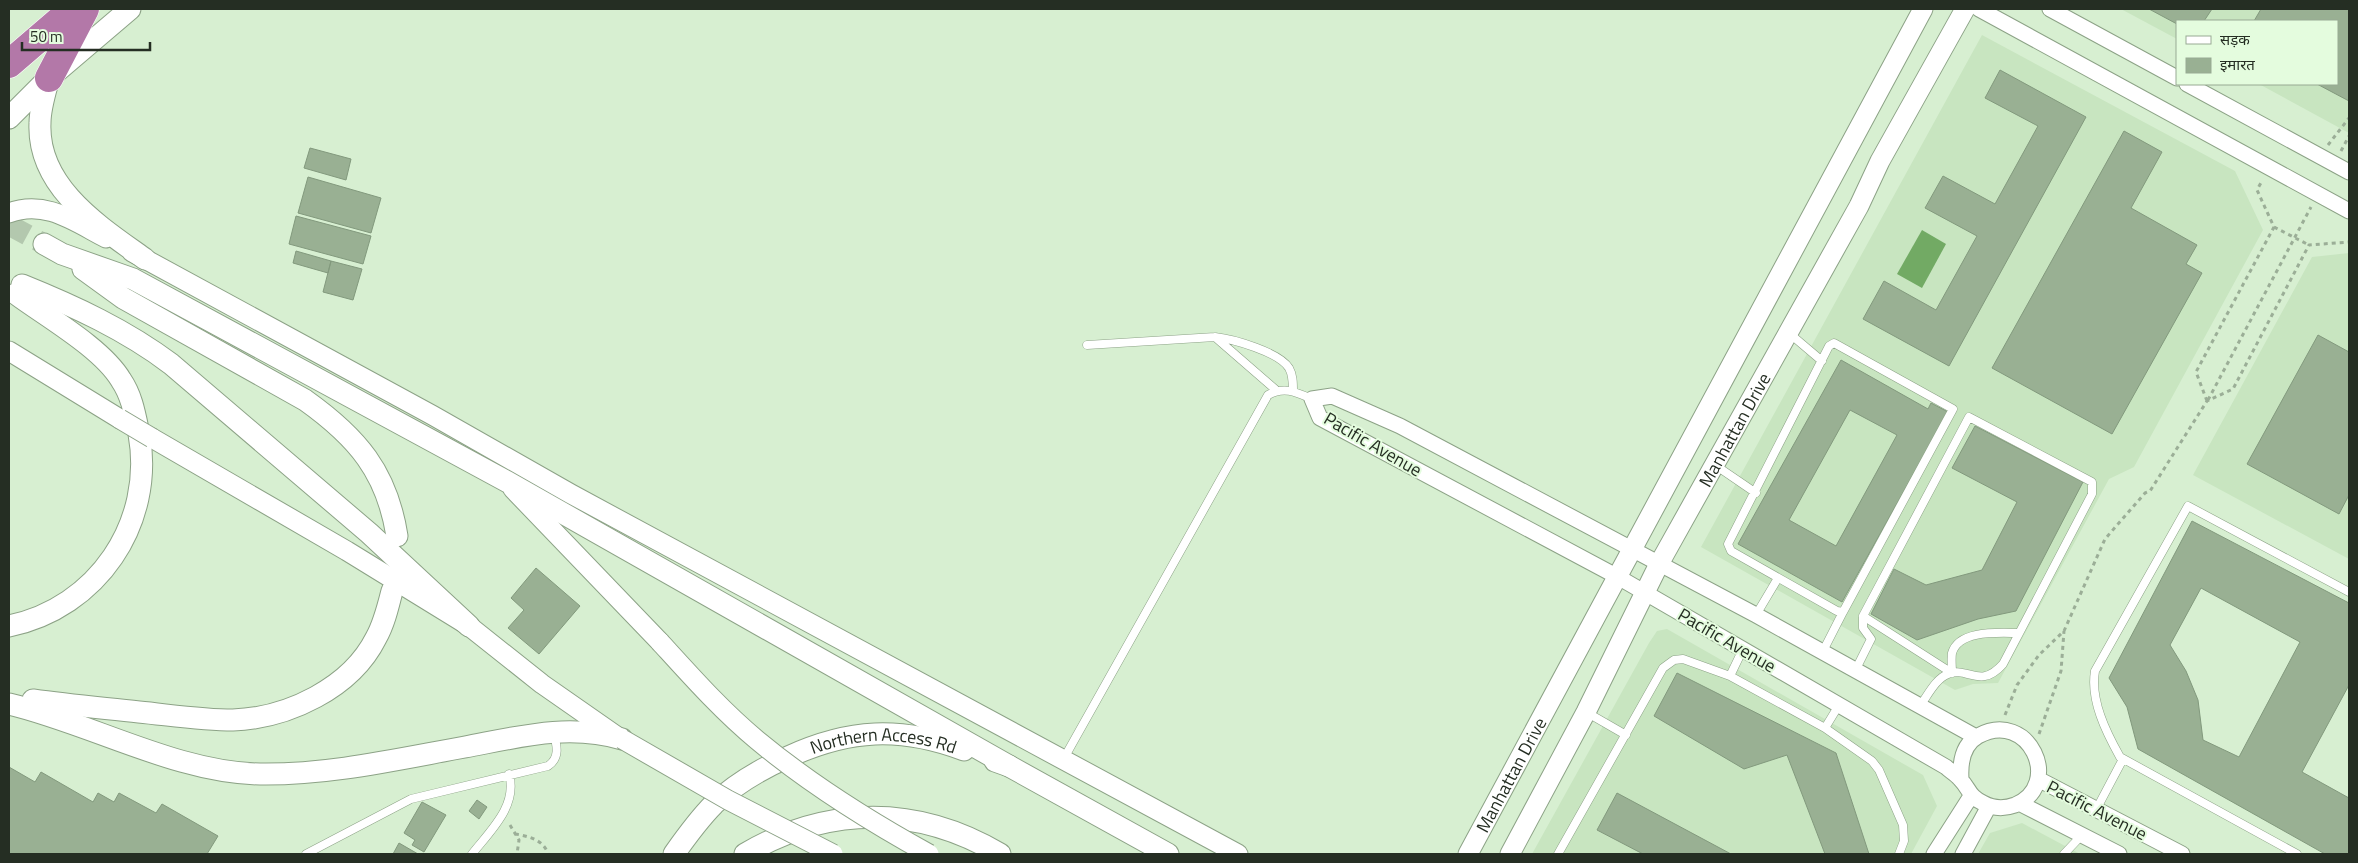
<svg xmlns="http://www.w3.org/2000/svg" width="2358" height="863" font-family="'Titillium Web','Noto Sans Devanagari',sans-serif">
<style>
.built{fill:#c8e5c0}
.water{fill:#72aa64}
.building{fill:#99b093;stroke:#82997d;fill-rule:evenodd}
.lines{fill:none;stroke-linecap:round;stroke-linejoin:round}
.secondary-tunnel{stroke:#b3c8ae;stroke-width:21;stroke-dasharray:21 11;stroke-linecap:butt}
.service-casing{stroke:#8ca286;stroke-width:9}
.minor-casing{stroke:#8ca286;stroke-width:17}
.tertiary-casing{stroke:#8ca286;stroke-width:21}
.secondary-casing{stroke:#8ca286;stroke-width:23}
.motorway-casing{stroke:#fff;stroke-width:29}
.path{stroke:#9bae97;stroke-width:3;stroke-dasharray:4 4;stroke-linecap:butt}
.service{stroke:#fff;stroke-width:8}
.minor{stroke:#fff;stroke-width:15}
.tertiary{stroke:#fff;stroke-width:19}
.secondary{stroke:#fff;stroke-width:21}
.motorway{stroke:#b378a8;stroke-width:28}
.tertiary-bridge-casing{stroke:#8ca286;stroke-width:21;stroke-linecap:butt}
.tertiary-bridge{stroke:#fff;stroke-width:19}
.labels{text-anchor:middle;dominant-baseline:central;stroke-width:4;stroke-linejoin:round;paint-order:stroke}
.street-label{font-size:18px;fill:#252e23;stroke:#e4fcde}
</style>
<rect width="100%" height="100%" fill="#d7efd1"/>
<!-- built -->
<path class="built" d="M2121,9H2349V133L2259,84H2337V21H2177V39Z
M1982,35L2235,171L2263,230L2134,467L2109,479L1998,683L1973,684L1955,690L1701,547Z
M2349,253V559L2193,475L2312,257Z
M1667,629L1923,775L1937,806L1911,854H1532L1649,643L1657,631Z
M2022,823L2080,854H1978L1990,833Z"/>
<!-- water -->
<path class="water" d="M1922,230L1946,244L1922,288L1897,274Z"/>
<!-- building -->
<path class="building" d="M2149,9H2212L2204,21H2177V24Z
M2261,9H2349V101L2317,84H2337V21H2254Z
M2000,70L2086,117L1949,366L1863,319L1884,281L1936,310L1977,236L1925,208L1943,176L1995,204L2038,126L1985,98Z
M2124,131L2162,152L2131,208L2197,245L2186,264L2202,273L2112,434L1992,368Z
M310,148L351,159L346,180L304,168Z
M308,177L381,198L371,233L298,213Z
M296,216L371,236L363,264L289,244Z
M296,251L331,261L328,273L293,263Z
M331,261L362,269L353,300L323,292Z
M2318,335L2349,352V495L2339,514L2247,464Z
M1841,360L1928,409L1931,403L1948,412L1842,602L1738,544ZM1850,410L1897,435L1836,546L1789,520Z
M1975,426L2083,482L2016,611L1978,619L1917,640L1871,614L1894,569L1926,585L1982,570L2017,502L1952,468Z
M2192,521L2349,603V685L2302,772L2349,798V854H2325L2138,749L2127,707L2109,678ZM2201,588L2300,642L2239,757L2203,740L2198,700L2186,671L2170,645Z
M536,568L580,606L539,654L508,628L524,610L511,598Z
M1677,673L1836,753L1869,854H1825L1787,755L1744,769L1654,716Z
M9,767L35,782L41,772L93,802L98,793L114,802L119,793L156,813L162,804L218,836L207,854H9Z
M1617,793L1731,854H1643L1597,830Z
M477,800L487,807L479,819L469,811Z
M422,802L446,815L424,852L412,845L415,840L404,833Z
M399,843L418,854H393Z"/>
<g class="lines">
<!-- secondary-tunnel -->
<path class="secondary-tunnel" d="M9,225L44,244"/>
<defs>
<path id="service" d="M1789,333L1822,361
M1215,337L1276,390
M1834,343L1953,409L1843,612L1837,611L1731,551L1728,544L1829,346Z
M1087,345L1215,337C1233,339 1279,352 1289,368C1293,375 1293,383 1293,391
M1715,465L1756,493
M1756,615L1778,578
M1863,616L1952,673
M1822,653L1843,612
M1855,671L1871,639L1863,628V616L1969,417L2092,482V494L2003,664C1980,690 1968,666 1948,674C1935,679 1927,697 1919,707
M1952,673C1952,667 1951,659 1952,653C1959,629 2000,633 2019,633
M1730,676L1743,649
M1586,712L1626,735
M1825,728L1839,705
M1063,760L1268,395C1284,386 1296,392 1312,399
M2096,810L2123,759
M306,854L411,799L548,766C560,758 557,746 554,734
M472,854C490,831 518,806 509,774
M1558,854L1663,668L1674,660L1683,659L1730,676L1825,728L1872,761L1879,770L1903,825L1904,841L1899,854
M2064,854L2082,835
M2297,854L2120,757C2106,732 2090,700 2095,671L2188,506L2349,592"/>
<path id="minor" d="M1979,9L2349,211
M2050,9L2177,78
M2187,84L2349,172
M1961,779C1960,763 1962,745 1978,736C2029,708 2064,785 2015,805C2004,809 1994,809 1983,803C1968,796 1970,789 1960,779C1956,774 1950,771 1946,767L1618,577L1320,418L1312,399L1332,396L1400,426L1756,615L1976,737
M2038,779L2182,854
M2019,803L2119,854
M1934,854L1971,796
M1963,854L1989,806"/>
<g id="tertiary">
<path d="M9,213C45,199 75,222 106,238"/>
<path d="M132,252L432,415L571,494L1238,854"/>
<path d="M9,351L120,419"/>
<path d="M152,438L347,551L469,626L542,684L618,737"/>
<path d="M513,489L660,642"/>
<path id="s1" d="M1468,854L1923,9"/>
<path id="s2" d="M1510,854L1586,712L1659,564L1859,206L1880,161L1965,9"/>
</g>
<g id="secondary">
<path d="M49,78C45,93 40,108 40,123C37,187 99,226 145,259"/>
<path d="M9,118L49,78L130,9"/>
<path d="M44,244L62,254L133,279L506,481L1009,766"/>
<path d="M83,269L123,298L305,400C357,437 387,472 397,536"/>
<path d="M22,285C74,306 126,330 171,364L369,533L469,626"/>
<path d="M9,626C97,608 155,523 139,434C135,415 132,396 121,380C102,348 47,317 16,294"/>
<path d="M33,700C68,705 103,708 139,712C170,715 202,720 233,720C288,718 351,688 376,638C384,624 388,607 392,591"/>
<path d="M9,704C90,723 177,773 260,774C329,775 398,759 465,747C518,737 569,723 622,739"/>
<path d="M995,761L1009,766L1168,854"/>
<path id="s3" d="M674,854C686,837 699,819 714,804C735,784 761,769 788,757C849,729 900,726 964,750"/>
<path d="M745,854C829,805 917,805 1000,854"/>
</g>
<path id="motorway" d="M9,64L73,9
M49,78L85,9"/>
</defs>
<!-- service casing -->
<use href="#service" class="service-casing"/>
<!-- minor casing -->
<use href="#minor" class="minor-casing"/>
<!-- tertiary casing -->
<use href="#tertiary" class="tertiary-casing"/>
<!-- secondary casing -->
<use href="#secondary" class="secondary-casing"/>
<!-- motorway casing -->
<use href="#motorway" class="motorway-casing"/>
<!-- path -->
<path class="path" d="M2328,145L2349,118
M2341,151L2349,136
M2274,227L2309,245
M2208,400L2311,207
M2207,401L2196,372L2274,227L2257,190L2262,181
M2005,715L2017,685L2039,655L2064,631L2105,539L2145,493L2150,491L2207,401L2233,389L2309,245L2349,242
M2039,734L2061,671L2064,631
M510,825L519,840L517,854
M515,834C528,836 544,840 548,854"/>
<!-- service -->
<use href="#service" class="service"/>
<!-- minor -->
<use href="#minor" class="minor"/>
<!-- tertiary -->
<use href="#tertiary" class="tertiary"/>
<!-- secondary -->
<use href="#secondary" class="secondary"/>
<!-- motorway -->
<use href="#motorway" class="motorway"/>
<defs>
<path id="tertiary-bridge" d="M120,419L152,438
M660,642C691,676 722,711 757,740C810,784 869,821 929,854
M622,739L728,800L833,854"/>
</defs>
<!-- tertiary-bridge casing -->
<use href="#tertiary-bridge" class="tertiary-bridge-casing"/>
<!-- tertiary-bridge -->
<use href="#tertiary-bridge" class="tertiary-bridge"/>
</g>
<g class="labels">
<!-- street labels -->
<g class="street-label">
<text stroke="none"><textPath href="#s2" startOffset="480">Manhattan Drive</textPath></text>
<text transform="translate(1373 444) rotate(30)">Pacific Avenue</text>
<text transform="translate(1727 640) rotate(30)">Pacific Avenue</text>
<text stroke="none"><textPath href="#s3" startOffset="251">Northern Access Rd</textPath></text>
<text stroke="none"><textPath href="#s1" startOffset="90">Manhattan Drive</textPath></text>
<text transform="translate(2097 810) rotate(27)">Pacific Avenue</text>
</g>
</g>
<!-- border -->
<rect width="2358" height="863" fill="none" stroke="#252e23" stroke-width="20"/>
<!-- legend -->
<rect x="2176" y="20" width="162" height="65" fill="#e4fcde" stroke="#98aa93"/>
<rect x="2186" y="36" width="25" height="8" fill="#ffffff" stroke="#98aa93"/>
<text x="2220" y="45" font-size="15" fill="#252e23">सड़क</text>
<rect x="2186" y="58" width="25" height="15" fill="#99b093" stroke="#98aa93"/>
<text x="2220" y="70" font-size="15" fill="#252e23">इमारत</text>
<!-- scale -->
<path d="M22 42v8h128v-8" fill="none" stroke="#252e23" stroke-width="2.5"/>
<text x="30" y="42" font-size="15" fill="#252e23" stroke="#e4fcde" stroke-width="4" paint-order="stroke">50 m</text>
</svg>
